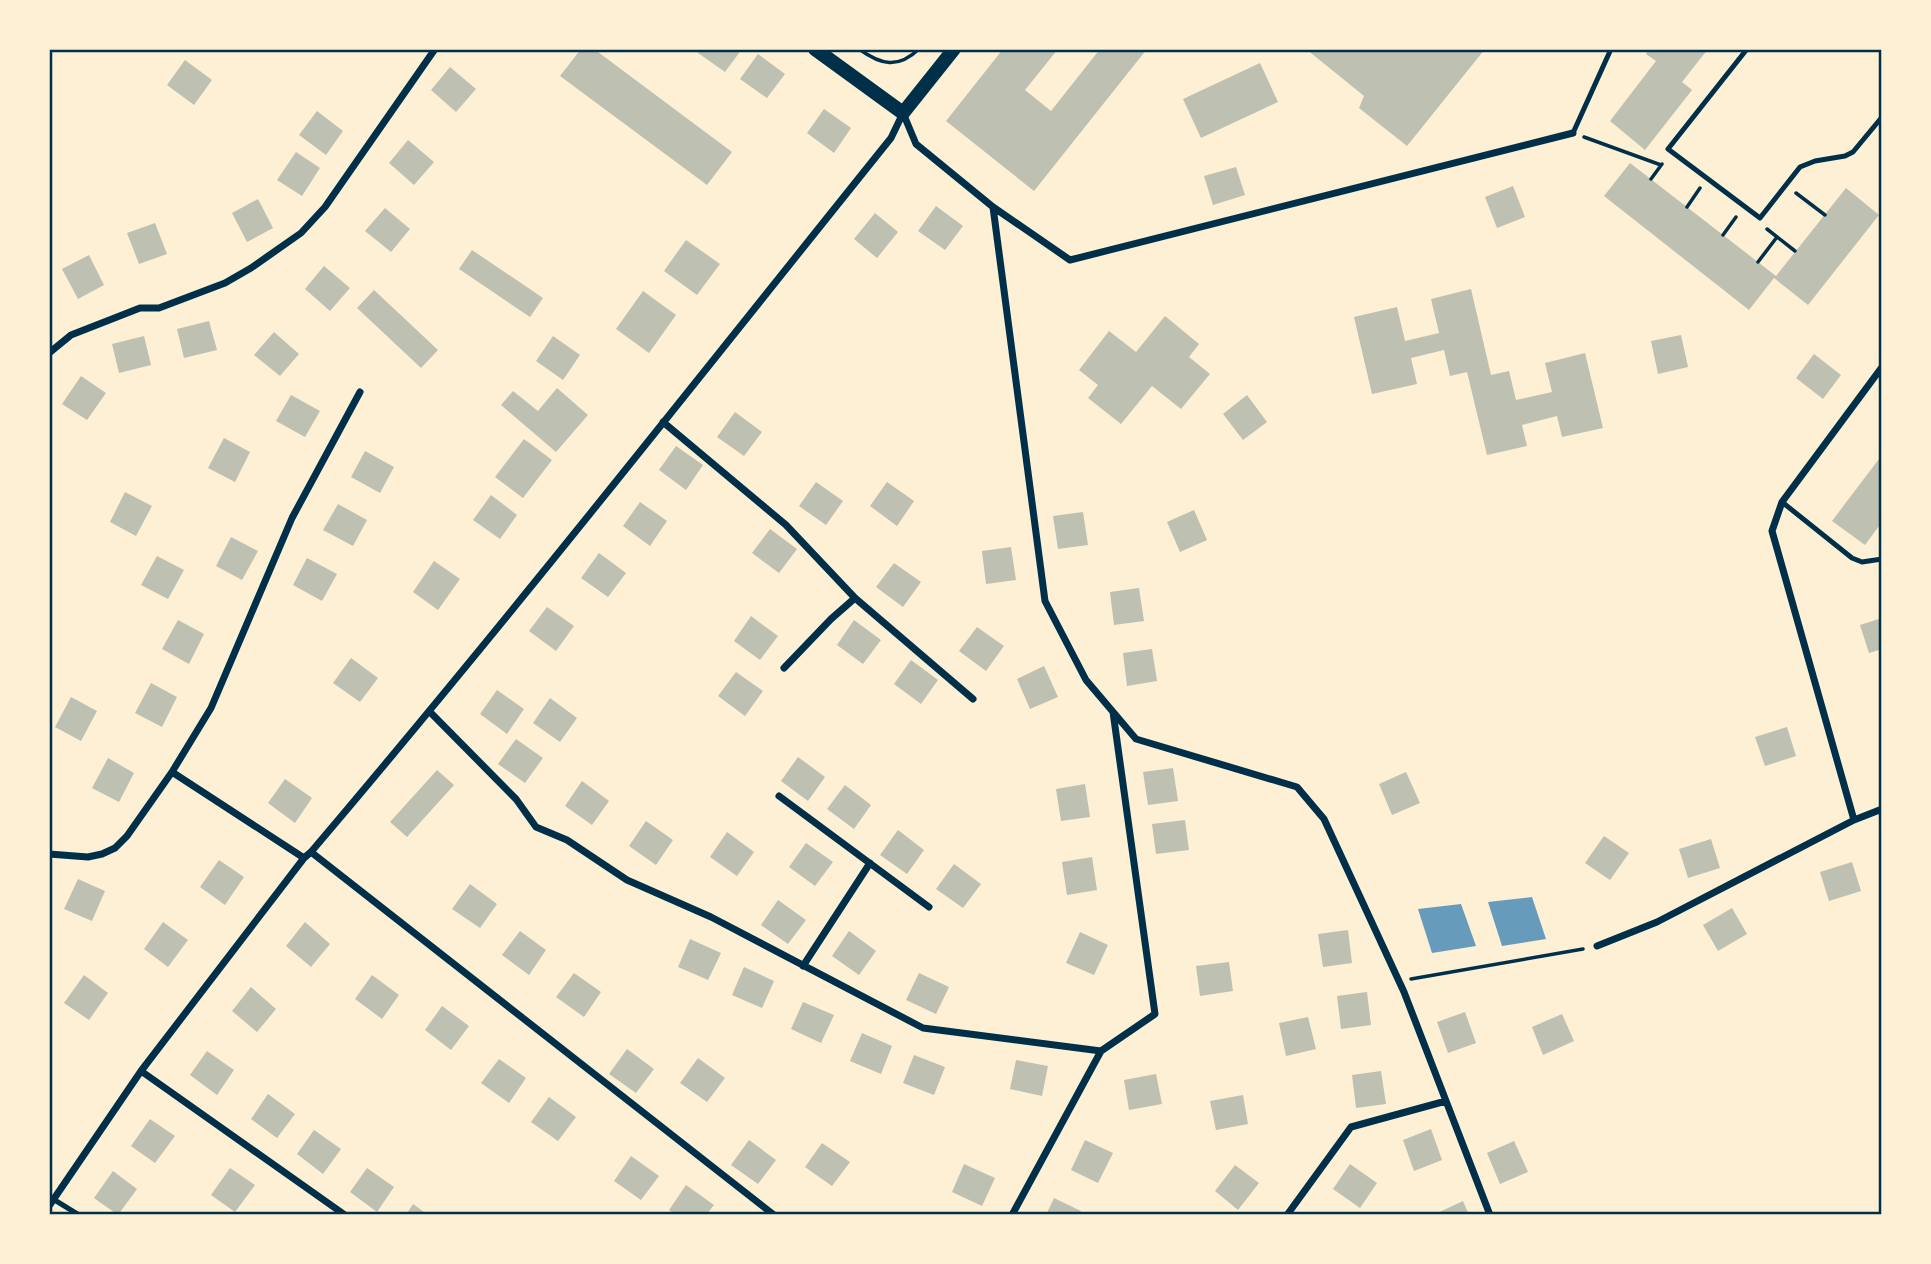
<svg xmlns="http://www.w3.org/2000/svg" width="1931" height="1264" font-family="'Source Serif 4',serif">
<style>
.water{fill:#669bbc}
.building{fill:#bec0b2}
.lines{fill:none;stroke-linecap:round;stroke-linejoin:round}
.path{stroke:#003049;stroke-width:3.5}
.service{stroke:#003049;stroke-width:5}
.minor{stroke:#003049;stroke-width:7}
.secondary{stroke:#003049;stroke-width:14}
.neatline{fill:none;stroke:#003049;stroke-width:2.5}
</style>
<rect width="100%" height="100%" fill="#fdf0d5"/>
<!-- water -->
<path class="water" d="M1532,897L1546,939L1502,946L1488,902Z
M1461,904L1476,946L1432,953L1418,909Z"/>
<!-- building -->
<path class="building" d="M581,49H594L732,152L707,185L560,76Z
M701,49H742L725,72L698,53Z
M1003,49H1058L1025,90L1051,111L1100,49H1147L1034,191L946,121Z
M1306,49H1485L1407,146L1359,108L1364,96Z
M1649,49H1708L1682,82L1692,90L1645,150L1610,121L1656,61L1646,54Z
M758,54L785,74L767,98L740,79Z
M185,60L212,80L194,105L167,85Z
M1260,63L1278,102L1201,138L1183,99Z
M450,67L476,89L456,112L431,90Z
M824,109L851,128L834,153L807,133Z
M317,111L343,131L326,155L299,135Z
M408,140L434,162L414,185L389,163Z
M296,152L320,168L302,196L277,180Z
M1630,163L1776,276L1846,188L1879,215L1808,305L1774,278L1749,310L1604,196Z
M1236,167L1245,195L1213,205L1204,176Z
M1513,186L1525,217L1497,228L1485,197Z
M258,199L273,228L247,242L232,213Z
M936,206L963,226L945,250L918,231Z
M385,208L410,229L391,252L365,231Z
M875,213L898,232L877,258L854,239Z
M155,223L167,254L139,264L127,233Z
M686,240L720,264L697,295L664,271Z
M472,250L543,298L530,317L459,269Z
M89,255L104,285L78,299L62,269Z
M324,266L350,288L330,311L305,289Z
M1471,289L1491,375L1509,371L1516,400L1552,392L1545,363L1585,353L1603,428L1562,437L1557,416L1522,425L1527,446L1487,455L1467,372L1450,376L1444,350L1411,358L1417,384L1372,394L1354,317L1397,307L1405,341L1439,333L1431,299Z
M374,290L438,350L421,368L357,308Z
M643,291L676,315L649,353L616,329Z
M1165,316L1199,344L1189,357L1210,374L1181,409L1152,386L1121,424L1088,398L1098,385L1079,370L1109,331L1136,352Z
M209,321L217,350L184,358L177,329Z
M274,332L299,354L280,376L254,355Z
M1681,335L1688,367L1658,374L1651,341Z
M144,336L151,365L119,373L112,344Z
M553,336L580,355L563,380L536,361Z
M1814,354L1841,375L1823,399L1796,378Z
M81,376L106,393L87,420L62,404Z
M557,388L588,415L556,452L501,405L513,391L538,411Z
M291,395L320,411L305,437L276,421Z
M1247,395L1267,422L1243,440L1223,414Z
M735,412L762,432L744,456L717,437Z
M224,438L250,452L235,482L208,468Z
M524,439L552,460L523,498L495,477Z
M676,446L703,465L686,490L659,470Z
M365,451L394,467L380,493L351,477Z
M1882,455V522L1865,545L1832,521Z
M816,482L843,501L826,525L799,506Z
M887,482L914,501L897,526L870,506Z
M125,492L152,506L136,536L110,522Z
M491,495L517,515L500,539L473,520Z
M640,502L667,521L650,546L623,526Z
M338,504L367,520L353,546L323,530Z
M1194,510L1207,540L1180,552L1167,522Z
M1083,512L1088,545L1058,549L1053,516Z
M770,529L797,549L779,573L752,553Z
M231,537L258,551L242,580L216,566Z
M1011,547L1016,580L986,584L982,551Z
M599,553L626,573L608,597L581,578Z
M157,556L184,570L168,599L141,585Z
M307,558L337,574L322,601L293,585Z
M434,561L460,579L438,610L413,592Z
M894,563L921,582L903,607L876,587Z
M1139,588L1144,621L1114,625L1110,592Z
M547,607L574,626L556,651L529,631Z
M751,616L778,636L760,660L734,641Z
M1882,618V649L1869,653L1860,625Z
M178,620L204,634L189,664L162,649Z
M854,620L881,640L863,664L837,645Z
M977,627L1004,646L986,671L959,651Z
M1152,649L1157,681L1127,686L1123,653Z
M351,658L378,678L360,702L333,683Z
M911,660L938,680L921,704L894,684Z
M1044,666L1058,697L1030,709L1017,679Z
M736,672L763,691L745,716L718,696Z
M151,683L177,697L162,727L135,713Z
M497,690L524,709L507,734L480,714Z
M71,697L97,711L81,741L55,727Z
M550,698L577,718L560,742L533,723Z
M1787,727L1796,756L1765,766L1755,737Z
M516,739L543,758L525,783L498,764Z
M798,757L825,777L808,801L781,781Z
M108,758L134,773L119,802L92,788Z
M1173,768L1178,801L1148,805L1143,772Z
M437,770L454,785L407,837L390,822Z
M1406,772L1420,803L1392,815L1379,784Z
M285,779L312,798L295,823L268,803Z
M582,781L609,801L592,825L565,806Z
M1085,784L1090,817L1061,821L1056,789Z
M845,785L871,805L854,829L827,809Z
M1185,820L1189,850L1156,854L1152,824Z
M646,821L673,840L656,865L629,846Z
M898,830L924,850L907,874L880,855Z
M727,832L754,852L737,876L710,857Z
M1604,836L1629,853L1610,880L1585,863Z
M1711,839L1720,868L1688,878L1679,849Z
M806,843L833,862L815,886L789,867Z
M1092,857L1097,890L1067,895L1062,862Z
M219,860L244,877L225,905L200,887Z
M1852,862L1861,891L1829,901L1820,872Z
M954,864L981,884L963,908L936,889Z
M78,879L105,891L92,921L64,909Z
M470,884L497,904L480,928L452,909Z
M778,900L806,920L788,944L761,925Z
M1732,908L1747,934L1718,951L1703,925Z
M163,922L188,940L168,967L144,949Z
M305,922L330,944L311,967L286,946Z
M1348,930L1352,963L1323,967L1318,934Z
M520,931L546,950L529,975L502,955Z
M849,931L876,951L859,975L832,956Z
M1080,932L1108,945L1094,975L1066,963Z
M690,939L721,953L708,980L678,967Z
M1229,962L1233,991L1200,996L1196,966Z
M744,967L774,981L762,1008L732,995Z
M574,973L601,992L584,1017L556,997Z
M919,973L949,987L936,1014L906,1000Z
M84,975L108,993L89,1020L64,1003Z
M372,975L399,995L382,1019L355,999Z
M251,987L276,1009L257,1032L232,1011Z
M1367,992L1371,1025L1341,1029L1337,996Z
M803,1002L834,1015L821,1043L791,1029Z
M442,1006L469,1026L451,1050L425,1030Z
M1465,1012L1476,1043L1448,1053L1437,1022Z
M1562,1014L1574,1041L1543,1055L1532,1027Z
M1308,1017L1316,1049L1286,1056L1279,1023Z
M862,1033L892,1046L881,1074L850,1061Z
M627,1049L654,1069L636,1093L609,1074Z
M207,1051L234,1070L217,1095L190,1075Z
M914,1055L945,1067L934,1095L903,1083Z
M698,1058L725,1078L707,1102L680,1083Z
M499,1059L526,1078L509,1103L481,1083Z
M1016,1060L1048,1066L1042,1096L1010,1089Z
M1381,1071L1386,1104L1356,1108L1352,1075Z
M1156,1074L1162,1104L1129,1110L1124,1080Z
M268,1094L295,1114L277,1138L251,1119Z
M1243,1095L1248,1124L1216,1130L1210,1101Z
M549,1097L576,1117L558,1141L531,1122Z
M150,1119L175,1136L155,1163L131,1146Z
M1431,1129L1442,1160L1414,1171L1403,1140Z
M314,1130L341,1149L323,1174L297,1154Z
M749,1140L776,1160L758,1184L731,1165Z
M1085,1140L1113,1153L1098,1183L1071,1170Z
M1514,1141L1528,1172L1500,1184L1487,1153Z
M822,1143L850,1162L832,1186L805,1167Z
M631,1156L659,1176L641,1200L614,1181Z
M964,1164L995,1178L982,1206L952,1192Z
M1350,1164L1377,1183L1360,1208L1333,1189Z
M1235,1165L1259,1183L1238,1210L1215,1191Z
M230,1168L255,1185L235,1212L211,1195Z
M367,1168L394,1187L377,1212L350,1192Z
M113,1171L137,1189L118,1215L94,1198Z
M686,1185L714,1205L706,1215H676L669,1210Z
M1054,1198L1081,1211L1079,1215H1046Z
M1463,1201L1469,1215H1433Z
M413,1204L428,1215H406Z"/>
<g class="lines">
<!-- path -->
<path class="path" d="M859,49C881,65 898,69 919,49
M1584,137L1661,165
M1651,179L1662,164
M1796,193L1825,215
M1687,207L1700,188
M1767,229L1795,251
M1723,235L1736,217
M1758,262L1777,237
M1411,979L1583,949"/>
<!-- service -->
<path class="service" d="M1747,49L1668,149L1760,218L1800,167L1815,161L1845,156L1853,152L1882,117
M1573,133L1611,49
M1782,502L1852,558L1862,562L1882,559
M53,1199L79,1215"/>
<!-- minor -->
<path class="minor" d="M903,113L916,144L993,207L1070,260L1573,133
M993,207L1045,601L1086,680L1136,739L1297,787L1324,819L1404,992L1490,1215
M49,353L71,335L140,308H159L225,283L251,268L301,233L325,207L435,49
M663,422L786,525L855,598L973,699
M784,668L831,619L855,598
M430,712L516,799L536,827L567,840L627,880L711,917L923,1028L1101,1051
M172,772L304,858
M779,796L929,907
M1854,820L1772,531L1782,502L1882,367
M311,852L774,1215
M49,854L88,857L102,854L115,848L127,836L172,772L211,708L292,518L360,392
M1597,946L1657,922L1854,820L1882,809
M803,966L870,863
M141,1071L345,1215
M49,1206L141,1071L304,858L311,852C510,618 699,377 891,138L903,113
M1012,1215L1101,1051L1155,1014L1113,712
M1287,1215L1351,1127L1446,1101"/>
<!-- secondary -->
<path class="secondary" d="M815,49L903,113L954,49"/>
</g>
<!-- border -->
<rect width="1931" height="1264" fill="none" stroke="#fdf0d5" stroke-width="102"/>
<rect x="51" y="51" width="1829" height="1162" class="neatline"/>
</svg>
